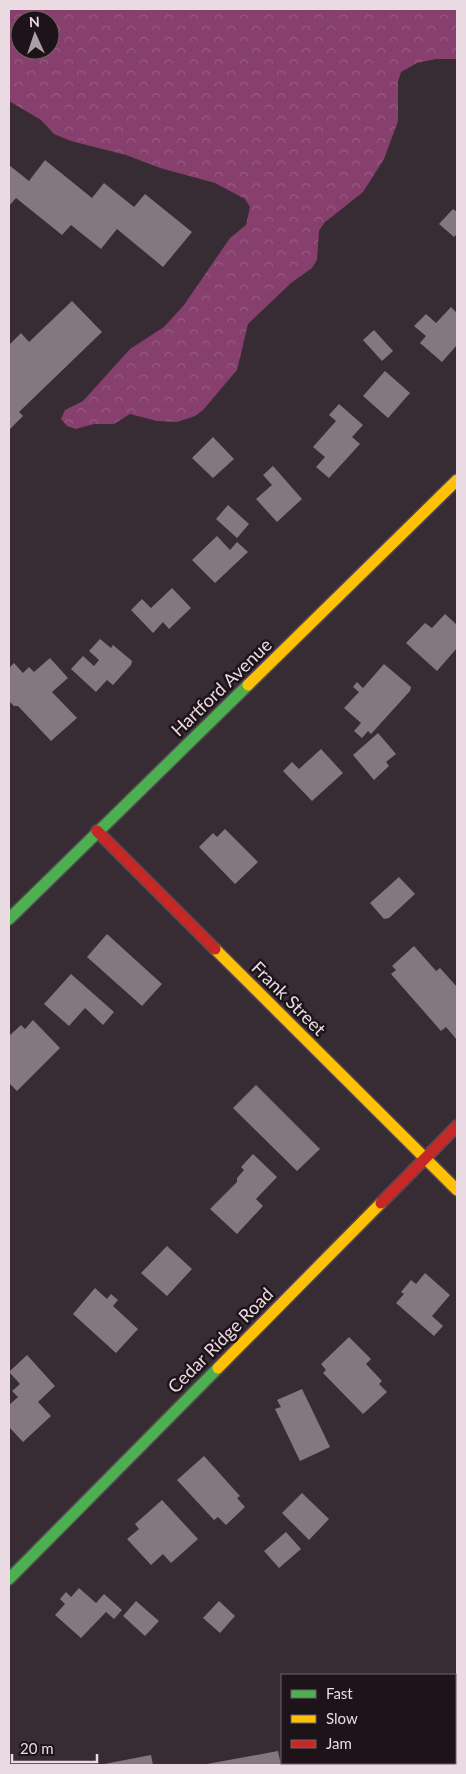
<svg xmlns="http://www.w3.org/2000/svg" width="466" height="1774" font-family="Lato,sans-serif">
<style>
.forest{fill:url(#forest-crowns);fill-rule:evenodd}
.building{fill:#82787e}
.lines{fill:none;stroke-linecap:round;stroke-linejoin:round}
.fast-casing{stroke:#53494f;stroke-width:14}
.slow-casing{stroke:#53494f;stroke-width:14}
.jam-casing{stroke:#53494f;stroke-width:14}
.fast{stroke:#4caf50;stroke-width:11}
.slow{stroke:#ffc107;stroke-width:11}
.jam{stroke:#c62828;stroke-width:11}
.labels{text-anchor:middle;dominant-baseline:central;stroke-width:5;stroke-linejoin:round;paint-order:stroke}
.street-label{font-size:18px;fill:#eadbe3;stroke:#1d1319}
</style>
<defs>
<pattern id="forest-crowns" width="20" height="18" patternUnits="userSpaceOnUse" patternTransform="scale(1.25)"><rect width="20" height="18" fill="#873f6d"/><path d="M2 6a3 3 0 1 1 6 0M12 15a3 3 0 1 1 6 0" fill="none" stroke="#985a82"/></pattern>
</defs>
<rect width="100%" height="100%" fill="#372c33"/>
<!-- forest -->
<path class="forest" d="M9,9H457V59H436L417,63L401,72L398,82V121L384,159L363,192L324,223L319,231L317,260L312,268L291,283L248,324L237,370L203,410L195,416L177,422L157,421L130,414L114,424H94L76,429L67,426L61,419L65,410L83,401L130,349L164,327L184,305L230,238L246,225L250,207L245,199L215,183L160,168L126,155L71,141L54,134L41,120L9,101ZM20,20H50V50H20Z"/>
<!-- building -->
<path class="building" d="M45,160L92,198L104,183L134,207L145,194L192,232L163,267L117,229L101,249L71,225L62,235L16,198L9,206V165L29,181Z
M453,209L457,212V234L454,237L439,224Z
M72,301L102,332L19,412L23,416L9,430V345L21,333L29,342Z
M451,307L457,313V345L442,362L420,343L426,336L414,326L426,314L436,323Z
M374,330L393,351L382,361L363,340Z
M385,371L410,393L388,418L363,396Z
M339,404L363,425L352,437L360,444L329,478L316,467L325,457L313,447L336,421L329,415Z
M213,437L234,459L213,478L192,458Z
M273,466L302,499L277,522L256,499L272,485L263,475Z
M228,505L249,524L237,538L216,519Z
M217,536L230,550L237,542L248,552L215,583L192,560Z
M172,588L191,608L169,629L163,622L153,633L131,610L142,599L151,608Z
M445,614L457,625V648L437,671L406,643L425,623L432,628Z
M100,639L111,648L113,645L132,661L131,665L113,685L107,680L96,692L71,669L83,656L94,666L99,660L89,651Z
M50,658L68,678L52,692L77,718L51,741L18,706H14L9,701V668L14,663L23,673L29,667L34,672Z
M384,664L411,687L410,691L371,734L368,731L362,738L354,731L361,723L344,708L359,692L353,687L357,682L363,688Z
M378,733L396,754L386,762L389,766L374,780L353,755Z
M321,749L343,773L312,801L283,771L292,762L299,769Z
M225,829L258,862L235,884L199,847L213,833L217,837Z
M399,877L415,894L389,918L384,919L370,903Z
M107,934L162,984L142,1006L87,957Z
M414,946L436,971L440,968L457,987V1040L446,1027L441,1031L391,974L396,970L392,966Z
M71,974L114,1012L103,1025L85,1008L69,1026L44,1004Z
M33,1020L60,1048L17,1091L9,1083V1059L10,1057L9,1055V1036L21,1025L25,1029Z
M256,1085L320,1149L297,1171L233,1108Z
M253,1154L277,1177L256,1199L263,1206L237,1234L210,1209L237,1182V1178L244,1170L241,1167Z
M167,1246L192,1269L167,1296L141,1273Z
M425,1273L450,1295L432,1316L443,1326L434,1336L396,1303L404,1294L401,1292L411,1280L416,1284Z
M95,1288L107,1299L111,1294L118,1300L113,1306L138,1329L116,1353L73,1314Z
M349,1337L371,1359L366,1364L382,1381L379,1384L387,1392L363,1414L323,1373L326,1370L321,1364Z
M27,1355L55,1386L38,1402L51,1416L23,1442L9,1427V1405L18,1397L12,1391L20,1384L9,1372Z
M302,1389L330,1447L300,1461L275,1409L281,1407L277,1400Z
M204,1456L240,1496L237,1498L245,1507L226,1525L218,1517L214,1520L177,1480Z
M302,1493L329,1519L309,1540L282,1513Z
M162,1500L198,1539L171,1563L163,1554L151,1565L127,1539L139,1529L135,1524Z
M286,1532L301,1549L279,1568L264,1551Z
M79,1588L96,1603L104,1594L122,1610L114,1619L106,1612L81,1638L55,1615L65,1604L60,1599L66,1592L71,1597Z
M136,1601L159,1621L145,1636L123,1616Z
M219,1601L235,1616L220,1633L203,1618Z
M455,1703H457V1742H455Z
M278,1751L281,1765H207V1764Z
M151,1755L153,1765H104V1764Z"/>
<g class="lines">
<defs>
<path id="fast" d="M9,919L248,685
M9,1579L218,1368"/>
<path id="slow" d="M248,685L457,480
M215,949L457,1190
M218,1368L381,1203"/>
<path id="jam" d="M97,831L215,949
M381,1203L457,1126"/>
</defs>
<!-- fast casing -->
<use href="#fast" class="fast-casing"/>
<!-- slow casing -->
<use href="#slow" class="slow-casing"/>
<!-- jam casing -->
<use href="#jam" class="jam-casing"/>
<!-- fast -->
<use href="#fast" class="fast"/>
<!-- slow -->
<use href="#slow" class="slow"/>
<!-- jam -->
<use href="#jam" class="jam"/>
</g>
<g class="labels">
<!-- street labels -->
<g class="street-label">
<text transform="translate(221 687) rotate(-44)">Hartford Avenue</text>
<text transform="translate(289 998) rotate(45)">Frank Street</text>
<text transform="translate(220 1340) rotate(-45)">Cedar Ridge Road</text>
</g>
</g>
<!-- border -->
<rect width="466" height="1774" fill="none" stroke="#eadbe3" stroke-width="20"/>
<!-- legend -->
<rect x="281" y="1674" width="175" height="90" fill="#1d1319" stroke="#6f636a"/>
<rect x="291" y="1690" width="25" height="8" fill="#4caf50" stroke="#6f636a"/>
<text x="326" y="1699" font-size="15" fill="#eadbe3">Fast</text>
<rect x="291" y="1715" width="25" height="8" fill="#ffc107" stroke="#6f636a"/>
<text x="326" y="1724" font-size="15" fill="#eadbe3">Slow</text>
<rect x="291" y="1740" width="25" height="8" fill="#c62828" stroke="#6f636a"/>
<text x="326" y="1749" font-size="15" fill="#eadbe3">Jam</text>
<!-- north arrow -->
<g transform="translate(35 35) rotate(357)"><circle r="24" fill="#1d1319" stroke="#6f636a"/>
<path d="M0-4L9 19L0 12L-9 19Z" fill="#ab9ea5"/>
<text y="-8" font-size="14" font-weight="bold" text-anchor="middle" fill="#eadbe3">N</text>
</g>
<!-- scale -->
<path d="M12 1754v8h85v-8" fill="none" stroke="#eadbe3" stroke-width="2.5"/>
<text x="20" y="1754" font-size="15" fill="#eadbe3" stroke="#1d1319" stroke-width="4" paint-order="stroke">20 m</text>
</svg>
